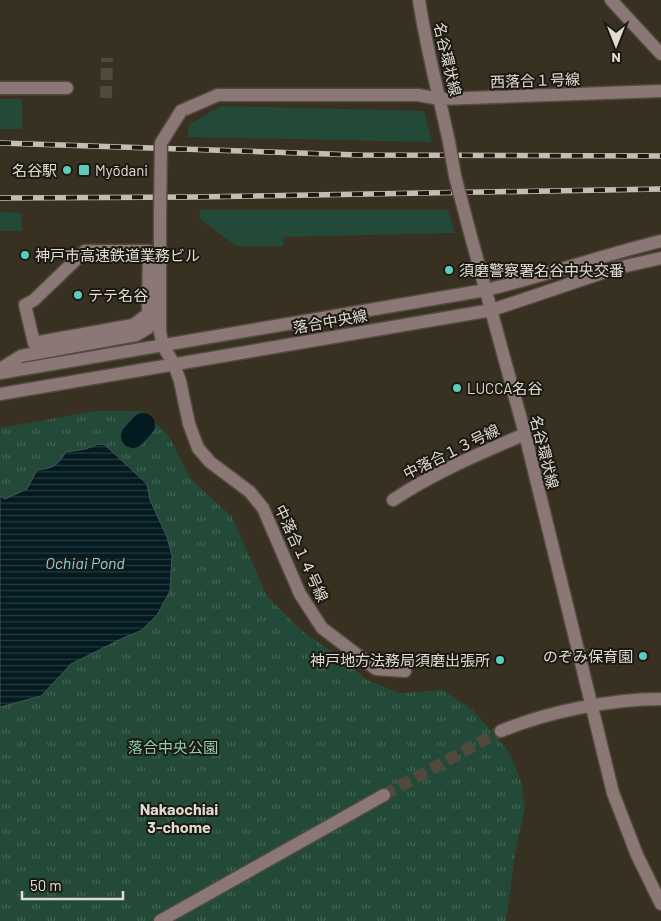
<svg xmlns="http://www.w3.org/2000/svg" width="661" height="921" font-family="Barlow,'Noto Sans JP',sans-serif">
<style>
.green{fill:#234a38}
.park{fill:url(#park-tufts)}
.water{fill:url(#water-rules);stroke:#465456}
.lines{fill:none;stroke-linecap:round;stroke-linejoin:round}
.river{stroke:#031a21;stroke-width:24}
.minor-tunnel{stroke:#514a3c;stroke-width:12;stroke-dasharray:12 6;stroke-linecap:butt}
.minor-casing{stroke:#534c3d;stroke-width:15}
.minor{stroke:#8b7776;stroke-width:12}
.rail-casing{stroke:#c3beb3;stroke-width:5.5}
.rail{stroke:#1c1912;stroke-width:4;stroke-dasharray:11;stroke-linecap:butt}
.minor-bridge-casing{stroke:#534c3d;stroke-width:15;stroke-linecap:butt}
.minor-bridge{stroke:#8b7776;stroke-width:12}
.poi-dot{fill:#5acebc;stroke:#1c1912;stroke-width:2}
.labels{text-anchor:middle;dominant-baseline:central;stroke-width:4;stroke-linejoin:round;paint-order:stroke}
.street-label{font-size:15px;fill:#e1dcd2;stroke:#1c1912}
.poi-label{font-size:15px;fill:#e1dcd2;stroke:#1c1912;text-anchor:start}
.park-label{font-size:15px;fill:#8bd0af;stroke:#1c1912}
.water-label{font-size:16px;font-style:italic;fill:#86d6ee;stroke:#1c1912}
.neighbourhood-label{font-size:16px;font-weight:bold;fill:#e1dcd2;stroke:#1c1912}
</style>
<defs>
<pattern id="park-tufts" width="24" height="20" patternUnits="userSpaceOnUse" patternTransform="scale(1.25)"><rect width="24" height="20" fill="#234a38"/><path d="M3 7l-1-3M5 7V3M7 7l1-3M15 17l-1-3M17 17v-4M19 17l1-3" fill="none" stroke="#436454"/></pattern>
<pattern id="water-rules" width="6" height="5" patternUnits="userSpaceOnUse" patternTransform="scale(1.25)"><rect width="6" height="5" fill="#031a21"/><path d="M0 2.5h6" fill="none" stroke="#273b40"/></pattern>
</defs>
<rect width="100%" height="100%" fill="#383021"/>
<!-- green -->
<path class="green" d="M0,99H22V129H0Z
M220,106L424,111L432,142L187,137L189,125Z
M200,210H448L455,233L284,237L283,246H236L199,218Z
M0,212L21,213L22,231H0Z"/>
<!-- park -->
<path class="park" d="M95,411H142L168,435L191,479L232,517L267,596L301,630L342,659L367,680L400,693L443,690L473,710L509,752L521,781L525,807L516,848L506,921H0V428Z"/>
<!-- water -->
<path class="water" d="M98,444L105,445L147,484L150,500L167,537L172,556L170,591L157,615L142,630L121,639L71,664L41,696L0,707V496L5,499L27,489L37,470C54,468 57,466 66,452L86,449Z"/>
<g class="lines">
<!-- river -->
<path class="river" d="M133,436L143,425"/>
<!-- minor-tunnel -->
<path class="minor-tunnel" d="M106,98L107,58
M384,795L501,731"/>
<defs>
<path id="minor" d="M419,0C426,48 439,95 449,142
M611,0L661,54
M0,88H67
M181,111L218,95H418L440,99L661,91
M160,212V332L163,346L174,364L180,381L189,424L198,448L210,462L250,492L263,508L300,594L322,628L376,669L405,671
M470,233L525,434L613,793L637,855L661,904
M85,251H149L148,314L133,325L34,343L25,305L34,300Z
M0,369L21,356L136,335L148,328L160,314
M0,373L486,290C545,276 602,255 661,241
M0,394L492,310L617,268L661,258
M393,500C435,472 479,454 525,434
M501,731C547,712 610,699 661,699
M160,921L384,795"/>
</defs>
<!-- minor casing -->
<use href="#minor" class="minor-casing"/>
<!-- minor -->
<use href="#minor" class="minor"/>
<defs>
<path id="rail" d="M0,143L359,155L661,156
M0,198L195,197L661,189"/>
</defs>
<!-- rail casing -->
<use href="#rail" class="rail-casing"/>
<!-- rail -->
<use href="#rail" class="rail"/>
<defs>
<path id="minor-bridge" d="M449,142L455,176L470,233
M160,212L161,143L181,111"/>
</defs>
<!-- minor-bridge casing -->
<use href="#minor-bridge" class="minor-bridge-casing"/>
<!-- minor-bridge -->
<use href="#minor-bridge" class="minor-bridge"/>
</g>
<!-- markers -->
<g class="poi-dot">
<circle cx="67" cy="170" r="5"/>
<rect x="78" y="164" width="12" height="12" rx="2.5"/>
<circle cx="25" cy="255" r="5"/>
<circle cx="449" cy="270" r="5"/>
<circle cx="78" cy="295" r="5"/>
<circle cx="457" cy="388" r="5"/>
<circle cx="643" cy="656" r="5"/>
<circle cx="500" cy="660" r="5"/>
</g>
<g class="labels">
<!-- street labels -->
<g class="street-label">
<text transform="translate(448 59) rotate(77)">名谷環状線</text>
<text transform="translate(535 80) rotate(-2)">西落合１号線</text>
<text transform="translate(330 321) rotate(-10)">落合中央線</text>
<text transform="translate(451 451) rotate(-26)">中落合１３号線</text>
<text transform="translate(545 452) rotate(76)">名谷環状線</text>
<text transform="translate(302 553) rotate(65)">中落合１４号線</text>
</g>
<!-- poi labels -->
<g class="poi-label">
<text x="57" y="170" text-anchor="end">名谷駅</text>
<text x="95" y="170">Myōdani</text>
<text x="35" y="255">神戸市高速鉄道業務ビル</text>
<text x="459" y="270">須磨警察署名谷中央交番</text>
<text x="88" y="295">テテ名谷</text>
<text x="467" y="388">LUCCA名谷</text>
<text x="633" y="656" text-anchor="end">のぞみ保育園</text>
<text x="490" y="660" text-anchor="end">神戸地方法務局須磨出張所</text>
</g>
<!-- park labels -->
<g class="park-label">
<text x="173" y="747">落合中央公園</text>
</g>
<!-- water labels -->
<g class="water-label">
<text x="85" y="562">Ochiai Pond</text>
</g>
<!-- neighbourhood labels -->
<g class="neighbourhood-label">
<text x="179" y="808">Nakaochiai<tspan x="179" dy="18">3-chome</tspan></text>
</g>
</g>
<!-- north arrow -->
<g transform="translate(616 45) rotate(180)" stroke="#1c1912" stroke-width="4" paint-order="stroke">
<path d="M0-4L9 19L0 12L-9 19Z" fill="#e1dcd2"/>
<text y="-8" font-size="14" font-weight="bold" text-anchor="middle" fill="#e1dcd2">N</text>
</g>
<!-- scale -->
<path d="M22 891v8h101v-8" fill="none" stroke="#e1dcd2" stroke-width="2.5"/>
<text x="30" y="891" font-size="15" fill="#e1dcd2" stroke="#1c1912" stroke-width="4" paint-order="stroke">50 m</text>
</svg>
